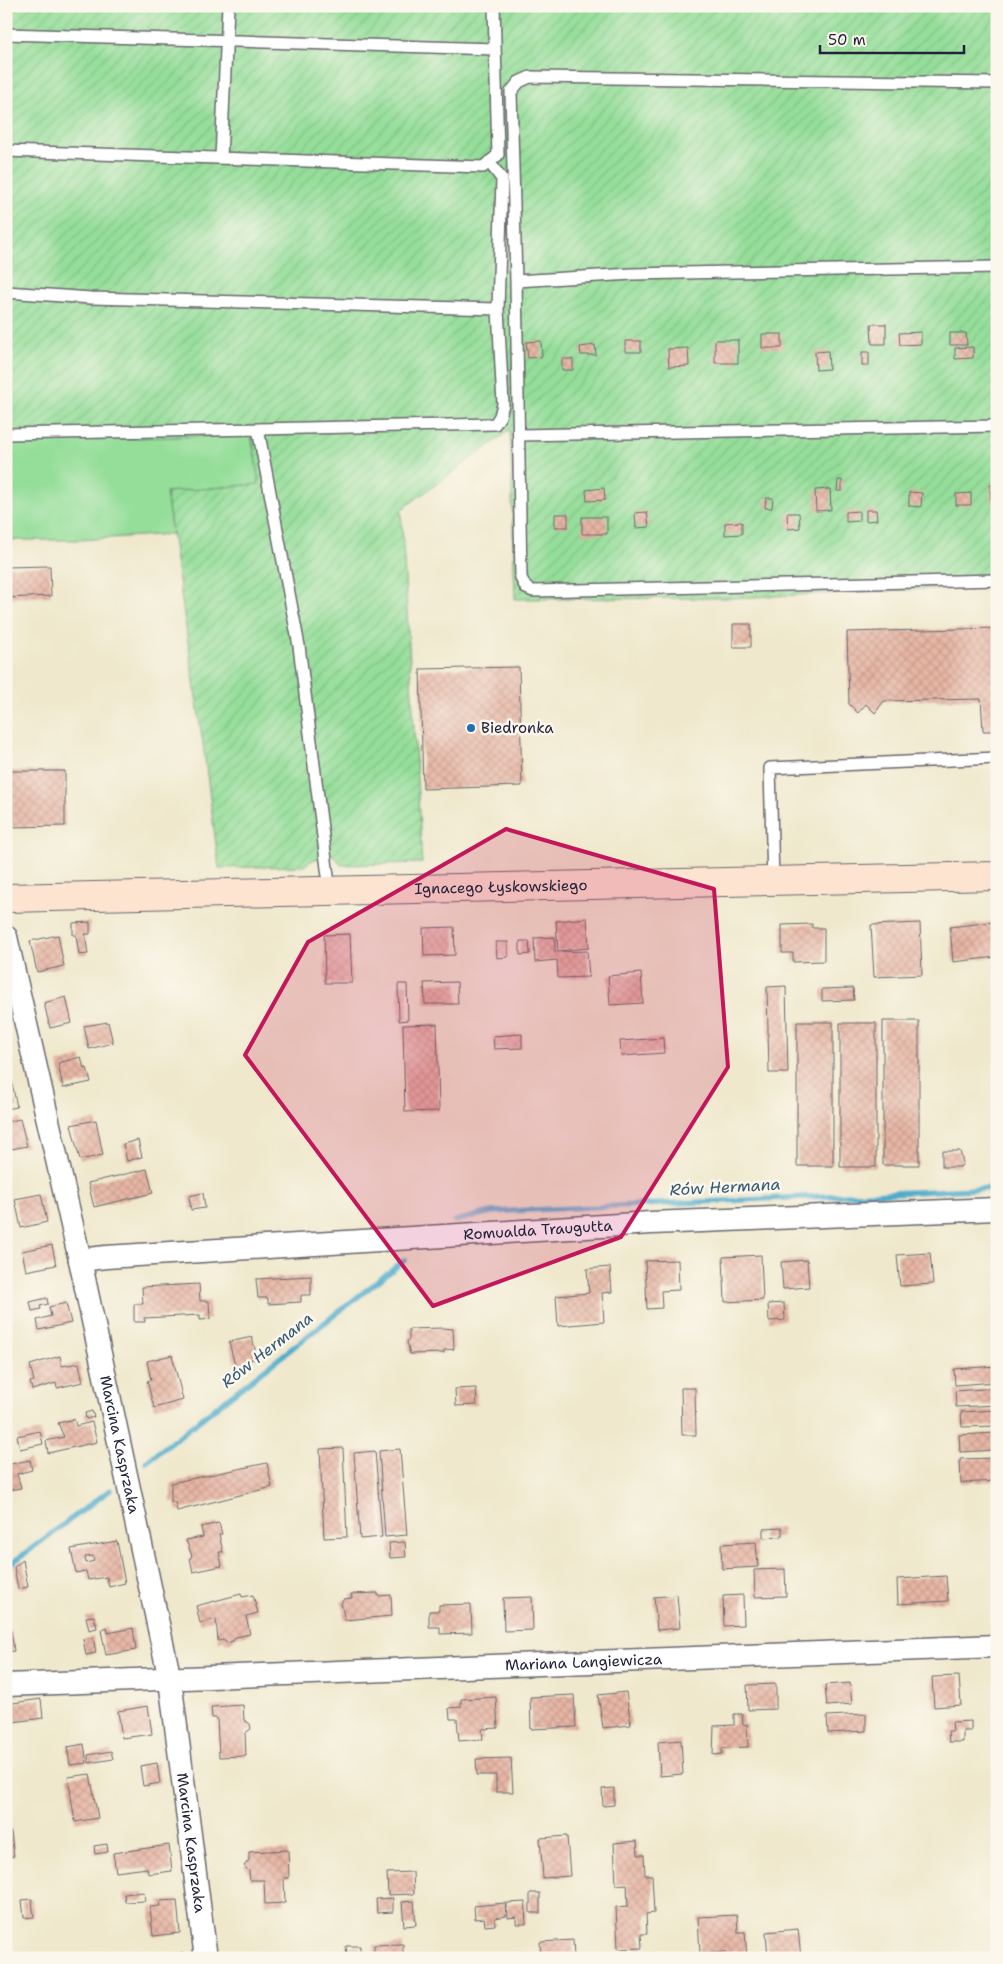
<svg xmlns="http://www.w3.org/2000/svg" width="1003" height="1964" font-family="'Shantell Sans',sans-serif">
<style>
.green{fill:#95de9a;stroke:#5c806a}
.garden{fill:url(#garden-furrows);stroke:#5c806a}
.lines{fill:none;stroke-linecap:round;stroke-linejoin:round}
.stream{stroke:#4eabcc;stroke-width:5.5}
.building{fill:url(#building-cross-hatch);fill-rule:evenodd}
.lane-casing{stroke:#6a676e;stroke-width:14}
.street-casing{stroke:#6a676e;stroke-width:25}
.secondary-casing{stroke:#6a676e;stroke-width:30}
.lane{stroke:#fff;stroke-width:11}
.street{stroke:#fff;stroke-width:22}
.secondary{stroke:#fde4d1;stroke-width:28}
.marked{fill:#c2185b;fill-opacity:0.2;stroke:#c2185b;stroke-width:4;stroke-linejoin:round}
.poi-dot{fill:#1f6fb2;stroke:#fbf7ec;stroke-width:2}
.labels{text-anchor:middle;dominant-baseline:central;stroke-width:5;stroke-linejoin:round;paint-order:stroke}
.poi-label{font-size:15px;fill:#22223b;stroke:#fbf7ec;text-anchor:start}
.street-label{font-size:15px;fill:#22223b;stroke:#fbf7ec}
.water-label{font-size:16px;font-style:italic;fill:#345975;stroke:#fbf7ec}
</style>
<defs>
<pattern id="garden-furrows" width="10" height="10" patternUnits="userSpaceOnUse" patternTransform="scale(1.25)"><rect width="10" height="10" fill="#95de9a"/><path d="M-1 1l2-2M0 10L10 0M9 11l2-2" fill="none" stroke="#80be86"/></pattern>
<pattern id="building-cross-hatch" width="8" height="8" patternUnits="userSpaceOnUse" patternTransform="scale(1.25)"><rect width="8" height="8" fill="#e7b6a4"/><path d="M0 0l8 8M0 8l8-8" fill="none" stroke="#c69c8e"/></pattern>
</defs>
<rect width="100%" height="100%" fill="#fbf7ec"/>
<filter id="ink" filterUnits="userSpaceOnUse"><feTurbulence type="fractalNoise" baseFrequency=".02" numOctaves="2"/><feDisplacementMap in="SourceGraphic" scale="10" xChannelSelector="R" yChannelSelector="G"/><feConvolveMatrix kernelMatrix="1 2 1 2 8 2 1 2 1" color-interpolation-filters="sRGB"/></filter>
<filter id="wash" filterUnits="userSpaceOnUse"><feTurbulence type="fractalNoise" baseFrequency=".0096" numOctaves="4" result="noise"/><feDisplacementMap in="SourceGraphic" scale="20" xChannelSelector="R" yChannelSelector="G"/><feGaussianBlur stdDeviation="1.12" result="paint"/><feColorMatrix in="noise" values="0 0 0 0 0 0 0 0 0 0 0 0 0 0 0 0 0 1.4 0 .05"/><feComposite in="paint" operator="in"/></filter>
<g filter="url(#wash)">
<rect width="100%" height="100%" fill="#efe8cc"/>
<!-- green -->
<path class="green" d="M251,435L260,484L166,492L172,534L79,540H6V441Z"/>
<!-- garden -->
<path class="garden" d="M6,6H997V586L731,598L515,599L510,430L401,510L422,863L341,865L335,857C322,857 314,857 304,866L219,868L204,751L166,492L259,484L252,435L6,441Z"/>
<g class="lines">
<!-- stream -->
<path class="stream" d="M455,1221L491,1212L997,1188
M146,1462L405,1260
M8,1566L110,1490"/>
</g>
<g id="blocks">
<!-- building -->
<path class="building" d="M871,324H886V344H872Z
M921,332V344L900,345L899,333Z
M950,333H966L967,345H950Z
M762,334H782V348H762Z
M715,340H738V363H715Z
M541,341L542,357L528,358L526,342Z
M625,341H641V352H625Z
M595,345L596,355H581L580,347Z
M973,347V358L955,359V348Z
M688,348L689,366L669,367L668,349Z
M828,351L829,369L816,370L815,352Z
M862,352H869V366H862Z
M562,359H573V370H562Z
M838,480H842V491H837Z
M990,485H997V503H991Z
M604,488L605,500L587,501L586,490Z
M830,489L831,510L816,511L815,490Z
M909,492L922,493L921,507L909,506Z
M971,493V505H956V494Z
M766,498H773L772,508H765Z
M866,510H876L877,520L866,521Z
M859,511V521L846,522V512Z
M647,512L649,527L636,528L635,513Z
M787,513H799L800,528L788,529Z
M555,514H568V527H555Z
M582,517H607V534H582Z
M742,522V534L725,535V523Z
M50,566L51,596L6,598V567Z
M733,624H751V647H733Z
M997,628V731H983L981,699L884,701L875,713L866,704L858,713L849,704L847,632Z
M519,667L522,786L423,789L420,669Z
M9,771H65V826L9,827Z
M587,918L589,948L558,951L556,921Z
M90,922V934H85L88,954L79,955L76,935H73V923Z
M993,922L996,957L953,962L950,927Z
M920,923L922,975L874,977L871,925Z
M812,924V928H824V961L793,962V953H782V925Z
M454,927L455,955L424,956L423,928Z
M350,934L352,983H325L324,935Z
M58,935L64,966L37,972L30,941Z
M555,937V952L587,951L589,977L558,978L557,960L535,962L534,938Z
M520,941H529L530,954L520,955Z
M496,942H508V957L497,958Z
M641,973L643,1003L610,1005L608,976Z
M457,982L458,1004H425L424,983Z
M398,984H407L408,1020L399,1021Z
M786,986L788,1073H769L767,987Z
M853,988L854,1000L822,1001V989Z
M66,997L72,1023L50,1028L44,1003Z
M883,1021H919V1165H883Z
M108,1022L113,1043L89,1049L84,1026Z
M797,1022H833V1166H797Z
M840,1023H876V1167H840Z
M437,1024L439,1111L405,1112L403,1025Z
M522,1034V1048L494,1049L493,1036Z
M663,1038L664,1053L621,1056L620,1041Z
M81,1057L84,1069L87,1068L91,1082L63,1088L58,1063Z
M9,1069L17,1107L6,1109V1070Z
M20,1119L27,1146L6,1150V1122Z
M96,1120L103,1155L80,1160L71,1125Z
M138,1140L142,1157L127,1161L123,1144Z
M942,1151H960L963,1163L960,1167H942Z
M147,1169L153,1193L94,1207L88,1183Z
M203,1193L205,1208L191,1210L189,1196Z
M41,1194L47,1222L21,1228L15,1199Z
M52,1245L56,1265L26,1271L22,1251Z
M930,1253L933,1284L900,1286L897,1255Z
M761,1255L763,1300L725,1302L723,1257Z
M678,1260L679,1290L661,1291L662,1308L647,1309L645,1261Z
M807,1260L809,1287L783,1289L781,1262Z
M610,1267L612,1292L602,1293L604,1322L558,1326L556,1296L589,1293L587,1269Z
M311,1276V1295H301V1302L268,1304V1298H258L256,1279Z
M199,1284L200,1301H209L210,1319L200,1320V1315L144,1318L145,1322H134V1304H143L142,1287Z
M47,1298L48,1304L40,1306L41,1309L32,1311L30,1302Z
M66,1303L71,1323L39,1330L37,1320L51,1316L49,1307Z
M784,1303L785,1320L769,1321L768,1304Z
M443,1328L453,1329L454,1349L444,1350V1353L410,1354L407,1342L409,1339V1329Z
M252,1337L257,1358L248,1360L249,1365L236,1369L229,1342Z
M172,1355L183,1400L154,1408L147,1381L151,1380L147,1361Z
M60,1356L62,1366L79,1363L83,1382L57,1388L56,1383L32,1390L30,1382L34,1381L30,1365Z
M997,1366V1382L955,1385L954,1369Z
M476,1388L477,1405L456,1406L455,1389Z
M681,1388H695L696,1435H682Z
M997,1388V1405L956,1407L955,1391Z
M997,1410V1426L962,1427L961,1412Z
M92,1411L94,1417L86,1419L85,1413Z
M74,1419L76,1426L92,1422L97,1442L48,1453L46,1441L64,1437L58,1423Z
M40,1431L43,1444L20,1449L17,1436Z
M997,1433V1450L960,1452L959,1435Z
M343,1448L347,1537L324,1538L320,1449Z
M400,1449L407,1535L385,1537L379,1451Z
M375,1451L382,1537L360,1539L354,1453Z
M997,1458V1481L961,1483L960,1459Z
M30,1460L32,1470L17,1474L21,1488L9,1490L6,1465Z
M267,1463L272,1487L177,1511L175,1502H171V1483Z
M219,1523L222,1534H219L223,1552H219L222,1566L193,1572L190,1558L192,1556L186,1540L203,1537L201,1527Z
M782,1528V1537L763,1538V1529Z
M117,1541L125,1583L109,1587L107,1577L88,1580L86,1571L76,1573L71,1549ZM93,1556L94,1561L86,1563L85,1557Z
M405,1542L406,1557L390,1558L389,1543Z
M756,1542L758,1567L722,1569L721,1544Z
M23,1560L28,1587L18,1589L14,1567Z
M785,1569L786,1596L755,1597L754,1570Z
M946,1576L948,1601L898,1604L897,1579Z
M378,1593V1596L391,1595L392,1616L345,1620L341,1603L344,1599L352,1598L351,1594Z
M241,1594L242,1597L253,1595L258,1613L246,1616L250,1634L236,1637L233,1641L227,1643L223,1640L218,1641L216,1619L200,1623L196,1606Z
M677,1595L680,1628L657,1630L654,1597Z
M743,1595L744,1625L724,1626L723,1596Z
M532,1597L533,1630L504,1631L503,1598Z
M471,1604L472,1633L440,1634V1627H429V1611H439V1605Z
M94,1616L97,1628L89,1630L86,1617Z
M6,1620L9,1631H11L14,1651L6,1652Z
M107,1627L108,1633L133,1628L136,1650L106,1655L101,1630Z
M93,1637L96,1653L86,1655L83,1639Z
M959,1676L961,1705L934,1707L932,1677Z
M850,1683L852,1704L827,1706L825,1685Z
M776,1684V1709L748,1710L747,1685Z
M626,1692L631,1725L603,1728L598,1695Z
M574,1695L576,1727L531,1729L530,1697Z
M496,1697L498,1728L482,1729L483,1739L459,1741L457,1719H450L449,1708L461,1707V1699Z
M41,1699L43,1718L6,1723V1704Z
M243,1705L244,1720L250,1724L251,1729L245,1733L246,1756L219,1757L217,1718H212L211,1707Z
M148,1706L152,1734L122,1738L118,1711Z
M734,1714H742L743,1725L747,1724L748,1747L722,1748V1754L713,1755L714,1726L734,1725Z
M866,1714V1731L828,1733L827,1716Z
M971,1721V1731H963V1742H949L948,1731H953L952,1722Z
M681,1740L683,1774L660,1776L658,1742Z
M84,1744L87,1763L70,1765L67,1747Z
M111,1751L113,1759L89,1763L88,1755Z
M511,1758L513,1792H496V1775H477L476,1759Z
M157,1763L160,1783L143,1786L140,1766Z
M90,1774L98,1818L75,1822L68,1777Z
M614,1788V1805L603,1806L602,1789Z
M11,1832L14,1856L6,1857V1833Z
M567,1836L570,1876L543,1878L540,1838Z
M637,1841L638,1855H644L645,1875H652L654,1913L646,1914L647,1934H641L642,1948L618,1949L616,1907L628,1906L627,1884L616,1885L614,1843Z
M107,1844L108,1852L95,1854L94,1846Z
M169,1845L172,1871L148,1874L147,1868L116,1872L113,1853Z
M288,1850L289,1878H284L285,1903L265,1904L264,1880H250L249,1871L244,1866L249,1860V1852Z
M413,1872L414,1894L388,1895L387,1873Z
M144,1892L145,1901L125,1902L124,1894Z
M530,1893H540V1913H530Z
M393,1898V1912L377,1913L376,1899Z
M32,1899L34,1917L24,1918L22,1900Z
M177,1900L180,1933L153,1936L150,1907L160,1906L159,1901Z
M414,1901L416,1925L404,1926L402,1902Z
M525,1902L526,1924H516V1917L508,1918L507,1903Z
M505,1903L506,1916L495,1918V1925L485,1926L484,1918L475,1919L474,1906Z
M737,1915L738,1932H745L747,1958H726V1952L700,1954L698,1917Z
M798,1929L801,1958H768L766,1932Z
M573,1940L574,1958H541L540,1942Z
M403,1944V1958H374V1945Z
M346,1946H360V1958H347Z
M183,1953V1958H157V1956Z"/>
</g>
</g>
<g filter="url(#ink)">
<use href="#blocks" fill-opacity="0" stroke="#6a676e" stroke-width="1"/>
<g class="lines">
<defs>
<path id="lane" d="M6,34L495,49
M6,151L483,167L498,155L494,6
M221,158L228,6
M997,267L632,274L516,281L521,578L526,588L533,591L997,580
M516,281L511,92L519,82L530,77L997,83
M6,292L91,298L498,309L502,179L489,162
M6,434L258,429
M519,435L997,426
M773,881L770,768L997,758
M330,892L299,646L258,429L495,424L500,416L503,404L498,309"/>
<g id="street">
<path id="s1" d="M6,937L80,1260L170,1680L206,1958"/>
<path id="s2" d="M80,1260L106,1257L651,1223L997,1209"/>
<path id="s3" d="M6,1685L997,1646"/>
</g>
<g id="secondary">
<path id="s4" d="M6,898L997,876"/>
</g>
</defs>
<!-- lane casing -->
<use href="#lane" class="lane-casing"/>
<!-- street casing -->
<use href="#street" class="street-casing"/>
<!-- secondary casing -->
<use href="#secondary" class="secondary-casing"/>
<!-- lane -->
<use href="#lane" class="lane"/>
<!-- street -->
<use href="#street" class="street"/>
<!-- secondary -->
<use href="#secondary" class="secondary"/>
</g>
</g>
<!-- marked area -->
<path class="marked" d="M506,829L714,889L728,1067L621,1237L433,1306L245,1055L308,942Z"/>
<!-- markers -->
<circle class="poi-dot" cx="471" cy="728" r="5"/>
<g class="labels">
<!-- poi labels -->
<g class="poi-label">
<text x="481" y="728">Biedronka</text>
</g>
<!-- street labels -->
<g class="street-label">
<text stroke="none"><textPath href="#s4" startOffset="495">Ignacego Łyskowskiego</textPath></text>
<text stroke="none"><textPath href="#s2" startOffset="459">Romualda Traugutta</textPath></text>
<text stroke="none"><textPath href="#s1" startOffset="520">Marcina Kasprzaka</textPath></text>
<text stroke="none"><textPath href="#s3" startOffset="578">Mariana Langiewicza</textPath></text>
<text stroke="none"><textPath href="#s1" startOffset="925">Marcina Kasprzaka</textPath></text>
</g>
<!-- water labels -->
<g class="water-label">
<text transform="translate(725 1187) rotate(-3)">Rów Hermana</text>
<text transform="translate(267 1350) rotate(-38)">Rów Hermana</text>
</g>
</g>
<!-- margin -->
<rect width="1003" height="1964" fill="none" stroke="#fbf7ec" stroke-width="25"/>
<!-- scale -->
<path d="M820 45v8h144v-8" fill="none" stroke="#22223b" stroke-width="2.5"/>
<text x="828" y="45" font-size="15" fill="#22223b" stroke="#fbf7ec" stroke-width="4" paint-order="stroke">50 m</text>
</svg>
